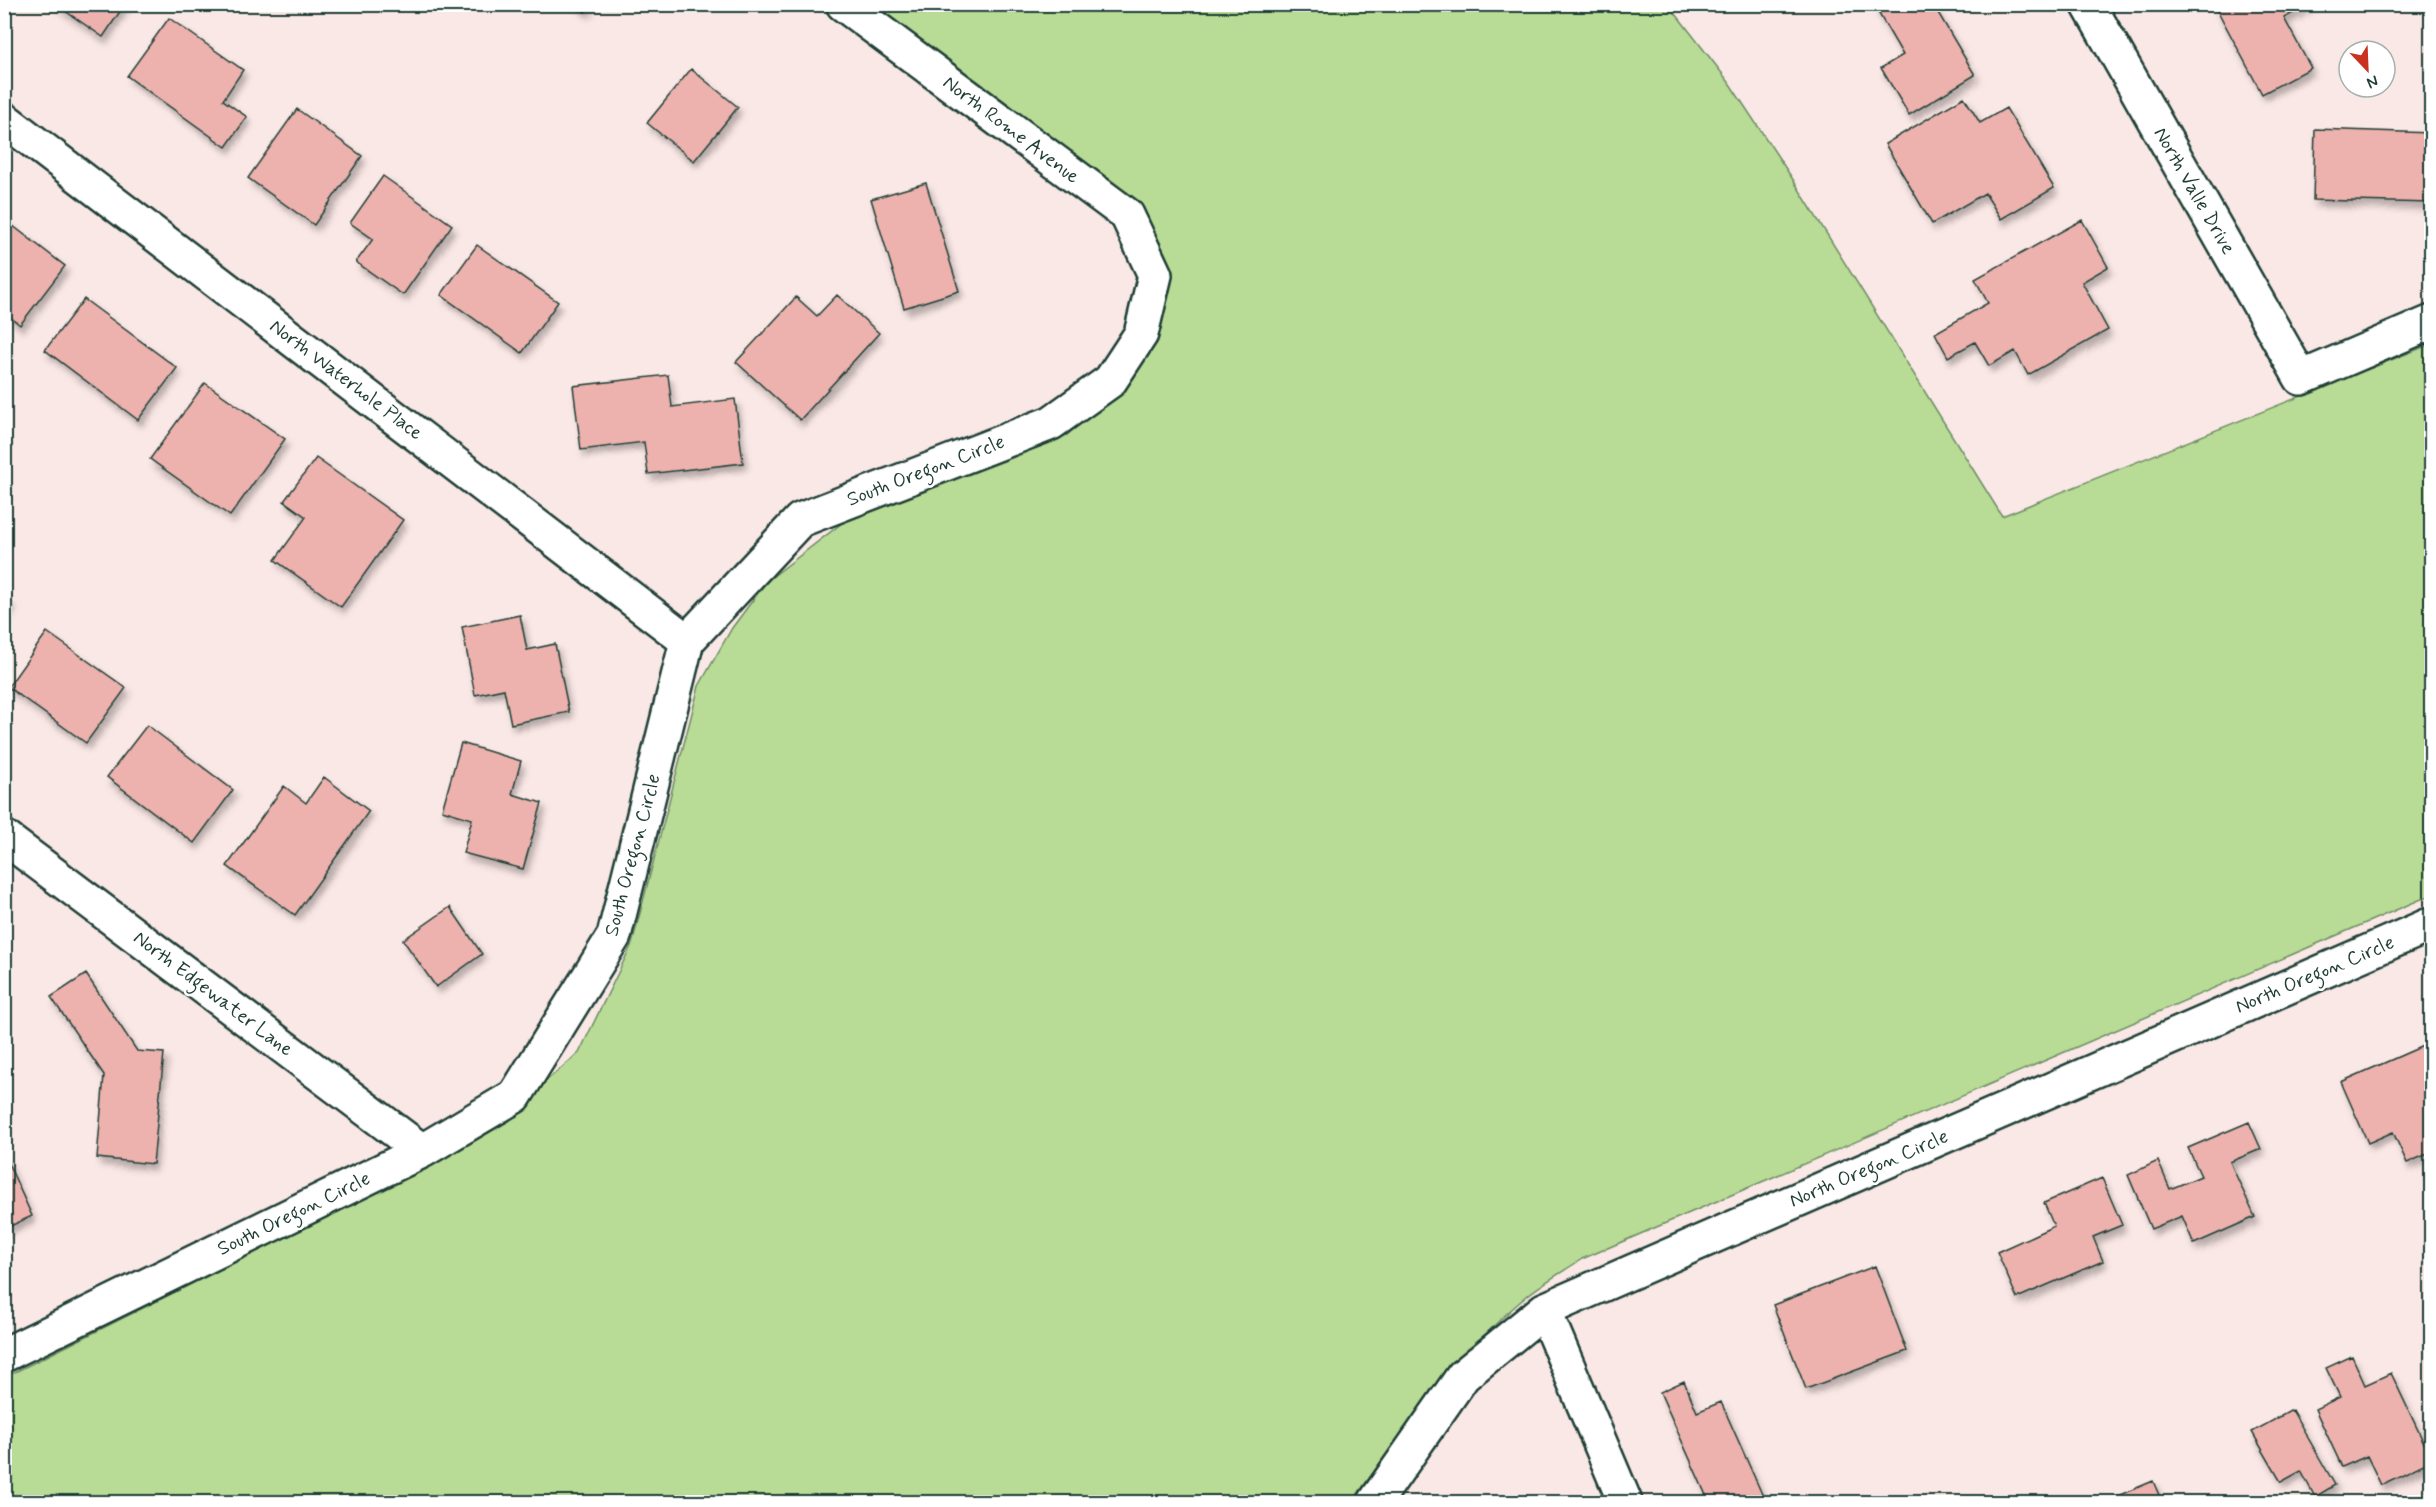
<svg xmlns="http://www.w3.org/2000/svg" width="2436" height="1507" font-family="Mynerve,sans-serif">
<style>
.green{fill:#b8db95;stroke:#6c8c64;stroke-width:1.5}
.building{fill:#edb2ad;stroke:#1f3d34;stroke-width:1.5;filter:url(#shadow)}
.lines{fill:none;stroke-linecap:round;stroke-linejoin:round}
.street-casing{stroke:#1f3d34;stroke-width:38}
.street{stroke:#fff;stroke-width:33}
.labels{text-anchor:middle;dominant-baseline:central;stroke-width:5;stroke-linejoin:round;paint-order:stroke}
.street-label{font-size:20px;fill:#1f3d34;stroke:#fff}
</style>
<defs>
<filter id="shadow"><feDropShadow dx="3.5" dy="6" stdDeviation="3" flood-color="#0004"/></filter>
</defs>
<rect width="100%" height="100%" fill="#fae8e6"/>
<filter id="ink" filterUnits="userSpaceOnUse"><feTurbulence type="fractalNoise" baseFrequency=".0167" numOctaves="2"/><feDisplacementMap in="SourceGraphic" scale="12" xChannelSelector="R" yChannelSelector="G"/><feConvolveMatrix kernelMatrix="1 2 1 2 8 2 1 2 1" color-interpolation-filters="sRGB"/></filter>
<g filter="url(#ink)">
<!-- green -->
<path class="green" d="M872,5H1669L1728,81L1792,178L2002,516L2431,344V895L1582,1259C1564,1271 1544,1282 1528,1295C1458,1353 1404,1429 1352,1502H5V1377L433,1163L502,1118L579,1053L632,944L699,686L732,628L767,581L846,520L919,489L1067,435L1135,375L1156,333L1167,285L1154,230L1102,174Z"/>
<!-- building -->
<path class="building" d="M55,4H125L103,37Z
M575,4H590L585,12Z
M1880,4H1933L1975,75L1909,115L1881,68L1903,55L1875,7Z
M2214,4H2309L2284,18L2311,68L2262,94Z
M169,18L243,70L223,100L247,117L226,147L127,76Z
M691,69L738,107L694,161L647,123Z
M1964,97L1980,123L2006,108L2054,188L2001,219L1985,193L1932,224L1885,144Z
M297,109L362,156L314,225L248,178Z
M2315,129L2432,133V203L2313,200Z
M383,176L452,225L403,295L356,262L373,239L350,223Z
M926,183L959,291L904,308L871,199Z
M4,219L65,266L20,325L4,312Z
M2082,220L2108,267L2082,282L2108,330L2028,375L2015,351L1989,366L1975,342L1948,357L1935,333L1988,303L1975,279Z
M477,245L558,302L522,353L441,295Z
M837,295L879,333L800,420L736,362L796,297L817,316Z
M84,299L177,368L138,420L45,350Z
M668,375L672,407L735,399L743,463L648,474L644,442L581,450L573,386Z
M205,383L285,439L230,516L150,459Z
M316,458L403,520L341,607L275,560L306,517L284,501Z
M4,599L12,603L4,614Z
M520,615L527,650L555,644L569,712L511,724L504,689L475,695L462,627Z
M47,632L126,688L86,743L8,687Z
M147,725L233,790L194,843L107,777Z
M461,743L521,761L512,794L542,803L523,869L463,853L472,819L442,810Z
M324,777L369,811L295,915L227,866L284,786L306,803Z
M450,907L482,954L436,987L403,940Z
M86,974L137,1051L164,1053L153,1164L97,1158L104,1075L51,997Z
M2432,1042V1152L2407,1163L2393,1132L2368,1143L2341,1082Z
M2249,1122L2261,1149L2230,1162L2255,1217L2194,1244L2182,1216L2151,1229L2128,1175L2158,1161L2170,1189L2201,1176L2188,1148Z
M4,1154L32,1216L4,1229Z
M2102,1178L2122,1225L2093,1237L2103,1261L2017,1298L1997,1252L2054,1226L2044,1203Z
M1875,1266L1907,1351L1806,1389L1773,1305Z
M2352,1356L2365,1385L2391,1373L2432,1460L2381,1485L2367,1456L2342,1467L2315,1409L2340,1397L2326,1368Z
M1684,1381L1697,1412L1721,1402L1762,1494L1743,1502H1709L1660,1392Z
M2292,1410L2335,1485L2315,1497L2301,1471L2281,1482L2252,1432Z
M2153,1481L2162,1502H2103Z"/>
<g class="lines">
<defs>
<path id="street" d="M2088,4L2301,378L2432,322
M4,119L687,641
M4,837L422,1151
M1544,1310L1625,1502
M4,1355L422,1151L515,1096L614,936L687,641L800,520L1051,423L1110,381L1141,334L1155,275L1127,215L843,4
M1375,1502L1463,1376L1544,1310L2432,924"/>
</defs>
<!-- street casing -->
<use href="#street" class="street-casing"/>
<!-- street -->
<use href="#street" class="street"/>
</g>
</g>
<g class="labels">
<!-- street labels -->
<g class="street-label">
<text transform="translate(1011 130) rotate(37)">North Rome Avenue</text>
<text transform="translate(2194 191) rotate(60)">North Valle Drive</text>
<text transform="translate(346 380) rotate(37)">North Waterhole Place</text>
<text transform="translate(926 471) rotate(-21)">South Oregon Circle</text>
<text transform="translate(633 855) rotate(-75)">South Oregon Circle</text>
<text transform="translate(2315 975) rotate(-23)">North Oregon Circle</text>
<text transform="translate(213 994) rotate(37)">North Edgewater Lane</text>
<text transform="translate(1869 1169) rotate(-23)">North Oregon Circle</text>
<text transform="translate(294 1214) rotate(-26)">South Oregon Circle</text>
</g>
</g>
<!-- margin -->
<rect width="2436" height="1507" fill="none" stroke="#fff" stroke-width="24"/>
<rect x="12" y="12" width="2412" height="1483" fill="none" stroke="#1f3d34" stroke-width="2" filter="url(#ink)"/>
<!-- north arrow -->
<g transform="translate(2367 69) rotate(157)"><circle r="28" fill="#ffffff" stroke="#a5b1ae" stroke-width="1.5"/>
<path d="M0-4.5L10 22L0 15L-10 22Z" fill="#c8321e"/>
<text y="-9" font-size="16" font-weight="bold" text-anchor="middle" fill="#1f3d34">N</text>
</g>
</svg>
